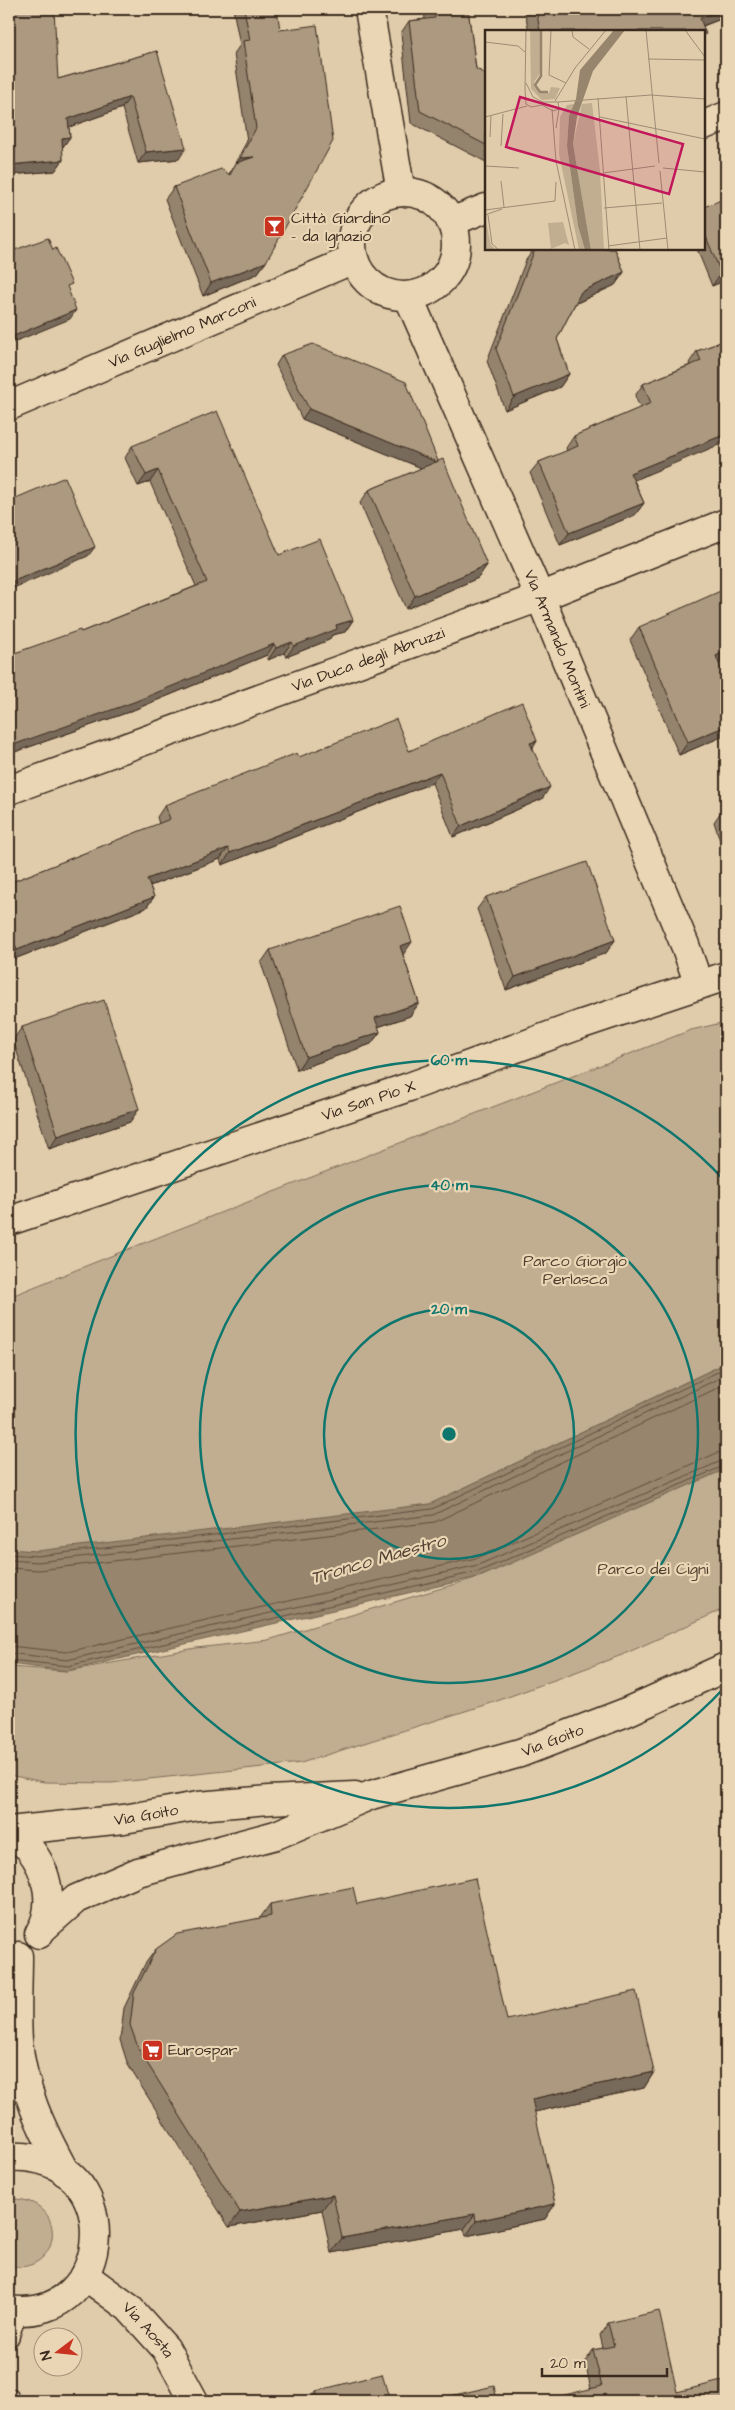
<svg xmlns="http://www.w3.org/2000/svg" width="735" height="2410" font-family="'Architects Daughter',sans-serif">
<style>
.green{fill:#c1ae91;stroke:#7e6c58}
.water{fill:#98856d;stroke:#73614d}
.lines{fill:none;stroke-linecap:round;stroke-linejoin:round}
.shore{stroke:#604e3e;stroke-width:1}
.service-casing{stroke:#3b2a1e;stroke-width:22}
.minor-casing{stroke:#3b2a1e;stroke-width:31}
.secondary-casing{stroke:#3b2a1e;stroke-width:31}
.service{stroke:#ead6b4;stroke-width:19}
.minor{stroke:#ead6b4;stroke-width:28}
.secondary{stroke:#ead6b4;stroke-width:28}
.wall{fill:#94846e;stroke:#3b2a1e}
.shaded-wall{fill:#786b5a;stroke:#3b2a1e}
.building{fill:#ac9980;stroke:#3b2a1e}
.ring{fill:none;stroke:#0f766e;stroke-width:2.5}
.labels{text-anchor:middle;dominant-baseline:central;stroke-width:4.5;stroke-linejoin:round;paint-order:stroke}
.poi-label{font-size:16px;fill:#3b2a1e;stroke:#ead6b4;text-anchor:start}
.street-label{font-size:16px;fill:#3b2a1e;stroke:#ead6b4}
.park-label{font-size:16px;fill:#4f3e2f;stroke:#ead6b4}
.water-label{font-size:18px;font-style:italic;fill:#524132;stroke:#ead6b4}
.inset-river{fill:none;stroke:#98856d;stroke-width:2.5}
.inset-road{fill:none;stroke:#9e8b73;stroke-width:1}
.view{fill:#c2185b;fill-opacity:0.15;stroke:#c2185b;stroke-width:2.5}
.inset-edge{fill:none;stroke:#3b2a1e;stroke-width:2.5}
.centre{fill:#0f766e;stroke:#ead6b4;stroke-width:2.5}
.ring-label{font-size:15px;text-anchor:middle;font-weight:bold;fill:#0f766e;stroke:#ead6b4;stroke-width:4.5;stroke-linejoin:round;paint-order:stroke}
</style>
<rect width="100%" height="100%" fill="#e0ccab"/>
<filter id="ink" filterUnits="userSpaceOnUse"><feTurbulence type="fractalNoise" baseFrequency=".02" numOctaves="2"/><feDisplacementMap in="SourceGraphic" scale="10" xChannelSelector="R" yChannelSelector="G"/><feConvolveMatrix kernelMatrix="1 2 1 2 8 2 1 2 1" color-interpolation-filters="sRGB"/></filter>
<g filter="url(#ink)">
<!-- green -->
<path class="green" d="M726,1022V1363L430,1504L91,1553L9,1550V1297C235,1205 464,1119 691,1030Z
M726,1465V1608L622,1655L497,1701L301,1763L111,1783L44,1782L9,1775V1667L67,1671L196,1648L268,1640L482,1576L677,1485Z
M15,2199C71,2202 60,2276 9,2266V2201Z"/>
<!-- water -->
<path class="water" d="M726,1363V1469L482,1576L67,1671L9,1664V1549L37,1551L430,1504Z"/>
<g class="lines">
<!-- shore -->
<path class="shore" d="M9,1554L37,1556L432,1509L726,1368
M9,1560L38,1562L433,1515L726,1375
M9,1568L39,1570L435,1522L726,1384
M9,1646L67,1652L476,1558L717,1453L726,1451
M9,1653L67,1660L478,1565L726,1459
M9,1660L68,1666L480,1571L726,1465"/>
<defs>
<path id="service" d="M9,2337L17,2311
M9,2398L10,2401"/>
<g id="minor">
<path d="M369,9L401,192"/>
<path d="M704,125L726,116"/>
<circle cx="404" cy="244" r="52"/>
<path d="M451,222L486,208"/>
<path id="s1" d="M408,296L540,597L685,945L699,985"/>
<path id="s2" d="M9,406L354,259"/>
<path id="s3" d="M9,790L540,597L726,523"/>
<path id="s4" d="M9,1221L409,1087L582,1024L726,976"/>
<path id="s5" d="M84,2275L129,2308L166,2349L194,2401"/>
</g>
<g id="secondary">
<path id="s6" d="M9,1831L124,1819L198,1806L269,1800L355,1796"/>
<path d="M9,1836C15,1839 24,1843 29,1848C48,1871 56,1907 39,1934"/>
<path id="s7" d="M41,1930L76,1899L138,1872L276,1835L371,1795L520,1753L624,1713L726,1667"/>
<path d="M18,1956C18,1983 16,2012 18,2040C22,2088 42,2130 65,2172"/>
<path d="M9,2157C129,2150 118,2325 9,2310"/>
</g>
</defs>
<!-- service casing -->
<use href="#service" class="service-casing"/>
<!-- minor casing -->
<use href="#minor" class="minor-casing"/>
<!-- secondary casing -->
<use href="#secondary" class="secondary-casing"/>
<!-- service -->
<use href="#service" class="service"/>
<!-- minor -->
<use href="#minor" class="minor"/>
<!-- secondary -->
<use href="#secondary" class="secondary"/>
</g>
<!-- wall -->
<path class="wall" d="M9,9L58,79L157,51L179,159L138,163L122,108L69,127L70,137L62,148L63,160L55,171L9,175Z
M233,9H277L266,262L257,274L203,296L165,199L174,187L229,174L247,141L234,54L240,45Z
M424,9H468L476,69L486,74V162L411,123L401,33L409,21L425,19Z
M524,9H726V17L703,26L704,31H529Z
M704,207L726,280L712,286L697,249H704Z
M534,249H615L624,272L615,285L575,304L557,339L569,374L560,387L505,410L487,361L526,260Z
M726,340L634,480L644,503L635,515L560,545L530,473L539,462L567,451L566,448L574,436L640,408L635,396L643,384L690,365L689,363L697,351Z
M282,355L438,461L487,565L478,578L406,609L360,503L369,490L422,468L302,419L276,365Z
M132,446L279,555L353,620L345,632L332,635L329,640L286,657L284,653L268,660L267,655L126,713L9,754V655L81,632L196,586L150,482L138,486L125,458Z
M639,627L719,663L726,735L679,755L630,640Z
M537,741L533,748L542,799L453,837L432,783L222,865L220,859L150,886L154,897L146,908L9,961V883L159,824L157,817L165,805L299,757L409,751Z
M726,808V859L714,822L723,809Z
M486,897L615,940L606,953L506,990L477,909Z
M270,950L403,955L419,1003L410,1016L378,1027L380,1032L371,1044L297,1070L261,963Z
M22,1027L130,1122L49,1149L13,1040Z
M270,1904H357L507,2020L654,2072L644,2088L534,2112L555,2204L545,2219L466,2236L464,2229L331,2253L322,2210L229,2227L128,2065L120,2040L124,2008L145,1964L156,1949L260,1918Z
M608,2323L677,2392L726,2401L591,2389L585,2362L593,2350L603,2348L600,2335Z
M316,2391L390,2401H309Z"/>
<!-- shaded-wall -->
<path class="shaded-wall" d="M724,9H726V17L691,30L700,18Z
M130,97L122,108L61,130L68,119Z
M70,137L62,148V138Z
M186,148L179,159L138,163L146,152Z
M254,157L236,163L232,170H231L240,158Z
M63,160L55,171L9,175V165Z
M266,262L257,274L203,296L211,283Z
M726,271V280L712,286L721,273Z
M624,272L615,285L572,305L581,292Z
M76,310L70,319L9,344V338Z
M569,374L560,387L505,410L514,397Z
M309,409L438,462L431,472L302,419Z
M726,434V442L622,485L630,473Z
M158,470L150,482L138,486L146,475Z
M644,503L635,515L560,545L569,533Z
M95,547L88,556L9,590V583Z
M487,565L478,578L406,609L415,596Z
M353,620L345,632L332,635L329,640L286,657L294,646L336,625Z
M292,642L284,653L268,660L276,648Z
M274,644L267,655L126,713L9,754V747L10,746Z
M726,651V660L707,669L716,656Z
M726,726V735L679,755L688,742Z
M537,741L529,752L530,743Z
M440,772L432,783L222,865L230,853Z
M550,787L542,799L453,837L461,826Z
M228,848L220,859L139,890L147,879Z
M154,897L146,908L9,961L17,950Z
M615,940L606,953L506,990L515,977Z
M412,942L403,955L400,946Z
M419,1003L410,1016L366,1031L375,1018Z
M380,1032L371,1044L297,1070L306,1057Z
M139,1109L130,1122L49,1149L58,1136Z
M654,2072L644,2088L521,2115L532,2099Z
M333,2195L322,2210L229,2227L240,2212Z
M555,2204L545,2219L466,2236L476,2221Z
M475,2214L464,2229L331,2253L342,2238Z"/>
<!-- building -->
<path class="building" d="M9,9H54L58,79L157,51L186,148L146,152L130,97L68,119L70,137L62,138L63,160L9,165Z
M244,9H277L280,30L317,25L333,141L266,262L211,283L174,187L221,169L230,175L236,163L254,157L240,158L256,128L243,41L250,40Z
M434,9H468L476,69L486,74V145L420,111L409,21L435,18Z
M536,9H724L700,18L706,34L704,35V31H540Z
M726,198V271L721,273L704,232V207Z
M48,238L53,250L56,248L72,284L67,286L76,310L9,338V252Z
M535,249H615L624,272L581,292L557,339L569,374L514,397L496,349Z
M726,340V434L630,473L644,503L569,533L539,462L578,446L574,436L651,403L643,384L701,361L697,351Z
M313,344L406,382L438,461L437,462L309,409L282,355Z
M217,411L279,555L320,539L353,620L336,625L337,629L294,646L292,642L276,648L274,644L134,702L10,746L9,742V655L80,630L81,632L207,582L158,470L146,475L132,446Z
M443,459L487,565L415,596L369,490Z
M65,477L95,547L9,583V501Z
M725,589H726V651L716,656L726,681V726L688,742L639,627Z
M522,702L537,741L530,743L550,787L461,826L440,772L230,853L228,848L147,879L154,897L17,950L9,929V883L170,819L165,805L297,753L299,757L396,719L409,751Z
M726,808V819L723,809Z
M587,862L615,940L515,977L486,897Z
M400,906L412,942L400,946L419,1003L375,1018L380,1032L306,1057L270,950Z
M104,1000L139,1109L58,1136L22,1027Z
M475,1878L507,2020L636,1991L654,2072L532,2099L555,2204L476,2221L475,2214L342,2238L333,2195L240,2212L139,2050L130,2025L134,1993L156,1949L177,1934L271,1916L270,1904L353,1887L357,1904Z
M659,2311L677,2392L726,2380V2401H540L602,2386L593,2350L614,2346L608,2323Z
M382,2374L390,2401H319L316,2391Z
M494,2386L497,2401H428Z"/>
</g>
<!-- distance rings -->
<g class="ring">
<circle cx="449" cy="1434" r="125"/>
<circle cx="449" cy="1434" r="249"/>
<path d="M725 1687A374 374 0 1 1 725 1181"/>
</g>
<!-- icons -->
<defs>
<symbol id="bar-square" viewBox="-11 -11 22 22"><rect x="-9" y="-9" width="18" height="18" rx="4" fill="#c8321e" stroke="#ead6b4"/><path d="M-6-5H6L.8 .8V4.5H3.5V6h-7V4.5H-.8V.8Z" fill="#fff"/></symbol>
<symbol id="supermarket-square" viewBox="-11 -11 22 22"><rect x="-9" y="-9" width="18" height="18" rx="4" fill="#c8321e" stroke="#ead6b4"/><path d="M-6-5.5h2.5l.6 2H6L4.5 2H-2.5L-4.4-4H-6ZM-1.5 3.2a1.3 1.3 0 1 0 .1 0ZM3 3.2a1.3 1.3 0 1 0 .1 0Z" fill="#fff"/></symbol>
</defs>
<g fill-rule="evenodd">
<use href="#bar-square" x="262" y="214" width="25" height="25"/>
<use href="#supermarket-square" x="140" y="2038" width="25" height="25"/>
</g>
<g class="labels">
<!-- poi labels -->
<g class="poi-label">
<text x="291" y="218">Città Giardino<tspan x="291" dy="18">- da Ignazio</tspan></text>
<text x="168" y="2050">Eurospar</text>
</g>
<!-- street labels -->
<g class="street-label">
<text stroke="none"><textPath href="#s2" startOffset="188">Via Guglielmo Marconi</textPath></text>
<text stroke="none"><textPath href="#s1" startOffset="374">Via Armando Montini</textPath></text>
<text stroke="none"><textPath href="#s3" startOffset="382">Via Duca degli Abruzzi</textPath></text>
<text stroke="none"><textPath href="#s4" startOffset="379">Via San Pio X</textPath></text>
<text stroke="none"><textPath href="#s7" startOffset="550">Via Goito</textPath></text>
<text stroke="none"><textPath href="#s6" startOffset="138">Via Goito</textPath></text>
<text stroke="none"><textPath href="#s5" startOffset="85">Via Aosta</textPath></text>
</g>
<!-- park labels -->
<g class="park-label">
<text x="575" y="1261">Parco Giorgio<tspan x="575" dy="18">Perlasca</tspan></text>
<text x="653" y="1569">Parco dei Cigni</text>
</g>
<!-- water labels -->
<g class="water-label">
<text transform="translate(378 1559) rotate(-16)">Tronco Maestro</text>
</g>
</g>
<!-- overview -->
<g transform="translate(485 30)">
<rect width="220" height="220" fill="#e0ccab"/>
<path d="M45,0H55L56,42L49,52L50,58L60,63H64L66,57L75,58L70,69L57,70L46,59ZM107,73L115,141L119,220H106L88,114L97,74ZM89,74L84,86L82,116L93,196L100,220H94L74,124L75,87L82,75ZM0,187L6,215L11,220H0ZM78,192L84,215L80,213L66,219L63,193Z" fill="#c1ae91"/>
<path d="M129,0H140L108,41L92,87L88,114L106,220H100L93,196L82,116L84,86L91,69L95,40Z" fill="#98856d"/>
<path class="inset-river" d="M56,0V46L50,55L55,62H63"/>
<path class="inset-road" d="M41,0L40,59L41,74L46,77L57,75L68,81L74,79L73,72H58L48,67L41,53M66,0L64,45L81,53M87,0L88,7L104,19M161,0L174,133M200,0L220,27M0,12L33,16L40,22M163,29L220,30M220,53V73M141,66L155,220M113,68L124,220M70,71L90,38L121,0M73,72L166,65L220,69M67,79L71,131L90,220M0,87L42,76M115,87L220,109M71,98L74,79M5,107L6,86M16,116L18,84M0,136L34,138M178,138L220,142M175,141L183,220M118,143L170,136M16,151L19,177M119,178L177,173M0,180L70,171L71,152M0,185L17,179M3,185L7,214L14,220M123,216L182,208"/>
<path class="view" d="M35,67L198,114L184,164L21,117Z"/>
<rect width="220" height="220" class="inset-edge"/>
</g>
<circle cx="449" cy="1434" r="8" class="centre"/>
<g class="ring-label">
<text x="449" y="1065">60 m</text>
<text x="449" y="1190">40 m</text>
<text x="449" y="1314">20 m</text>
</g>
<!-- margin -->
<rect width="735" height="2410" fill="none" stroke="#ead6b4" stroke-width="30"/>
<rect x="15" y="15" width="705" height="2380" fill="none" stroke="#3b2a1e" stroke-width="2" filter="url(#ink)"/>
<!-- north arrow -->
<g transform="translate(58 2352) rotate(254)"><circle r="24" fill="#ead6b4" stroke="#a49178"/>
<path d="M0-4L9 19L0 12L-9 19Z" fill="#c8321e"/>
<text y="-8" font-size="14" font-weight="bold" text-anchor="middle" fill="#3b2a1e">N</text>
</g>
<!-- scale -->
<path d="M542 2368v8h125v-8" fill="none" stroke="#3b2a1e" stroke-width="2.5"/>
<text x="550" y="2368" font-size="15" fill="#3b2a1e" stroke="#ead6b4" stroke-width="4" paint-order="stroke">20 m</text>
</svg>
